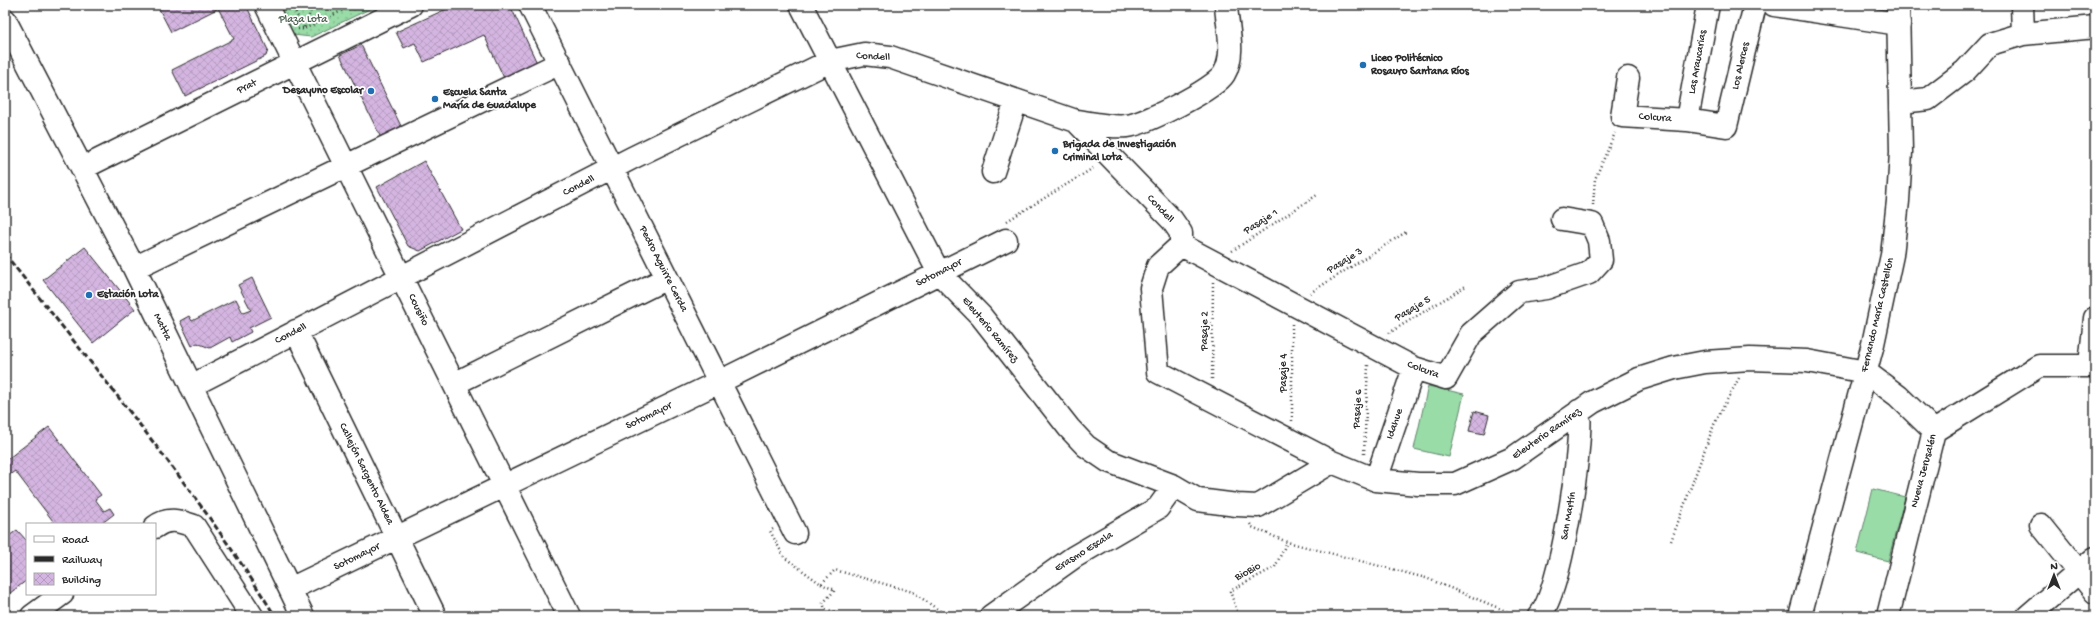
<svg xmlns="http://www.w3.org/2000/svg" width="2100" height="621" font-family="'Gochi Hand',sans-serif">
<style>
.grass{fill:#99dca8;stroke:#62846a}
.park{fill:url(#park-dots);stroke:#62846a}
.building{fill:url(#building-cross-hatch);stroke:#2b2b2b}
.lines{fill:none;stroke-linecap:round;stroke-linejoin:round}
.minor-casing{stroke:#2b2b2b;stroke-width:25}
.major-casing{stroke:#2b2b2b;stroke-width:25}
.path{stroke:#2b2b2b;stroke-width:2.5;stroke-dasharray:1 3;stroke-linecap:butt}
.minor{stroke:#fff;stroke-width:22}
.major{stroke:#fff;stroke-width:22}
.rail{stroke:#2b2b2b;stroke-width:3;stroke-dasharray:6 3;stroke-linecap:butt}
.poi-dot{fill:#1f6fb2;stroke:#fff;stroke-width:1.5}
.labels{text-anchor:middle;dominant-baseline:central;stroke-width:3.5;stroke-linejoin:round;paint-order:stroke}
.park-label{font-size:11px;fill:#4c6050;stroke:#fff}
.street-label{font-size:11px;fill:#2b2b2b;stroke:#fff}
.poi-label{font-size:11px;font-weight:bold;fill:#2b2b2b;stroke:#fff;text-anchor:start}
</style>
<defs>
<pattern id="park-dots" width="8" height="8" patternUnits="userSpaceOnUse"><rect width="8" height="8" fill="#99dca8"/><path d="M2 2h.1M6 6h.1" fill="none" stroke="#84bd91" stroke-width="1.8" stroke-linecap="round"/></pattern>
<pattern id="building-cross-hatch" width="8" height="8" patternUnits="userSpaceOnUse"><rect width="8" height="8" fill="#d4b5e1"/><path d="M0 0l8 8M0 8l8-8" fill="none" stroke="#b69cc1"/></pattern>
</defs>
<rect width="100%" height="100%" fill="#fff"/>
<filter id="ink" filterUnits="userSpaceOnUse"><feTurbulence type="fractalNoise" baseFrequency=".025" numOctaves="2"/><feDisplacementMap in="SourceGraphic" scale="8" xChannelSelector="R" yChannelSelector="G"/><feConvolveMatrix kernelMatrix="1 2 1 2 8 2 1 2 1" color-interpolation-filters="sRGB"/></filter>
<g filter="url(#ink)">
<!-- grass -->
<path class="grass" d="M1428,386L1464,394L1449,457L1414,449Z
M1873,489L1905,497L1888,561L1857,553Z"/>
<!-- park -->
<path class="park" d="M278,5H378L311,37L293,35Z"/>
<!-- building -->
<path class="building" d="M157,5H225L171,32Z
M225,5H246L268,50L266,56L185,96L172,70L234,39L218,8Z
M455,5H510L537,63L504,78L484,35L424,62L415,43L404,48L396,32Z
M361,45L402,128L381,138L340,55Z
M424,161L461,229L420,251L408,246L377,187Z
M85,247L135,309L93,343L43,280Z
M252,278L271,317L249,328L251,332L232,342L230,337L210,348L197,343L192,346L180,321L189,316L192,321L236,299L243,313L251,310L238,285Z
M1474,411L1489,415L1484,434L1469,431Z
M49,427L101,495L95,499L104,511L110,508L114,514L101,524H49L53,521L15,471L5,478V461Z
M17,530L27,541V580L5,597V539Z"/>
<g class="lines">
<defs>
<path id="minor" d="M266,5L569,616
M530,5L795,533
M801,5L939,273L981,316L1069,428L1086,446L1108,461L1174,486L1198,500L1237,505L1258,506L1332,462L1376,480L1418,484H1455L1513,458L1593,402L1639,379L1674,368L1705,362L1750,359L1807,361L1866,372L1898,396L1934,431
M1774,5L1899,24
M2022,5L2023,34
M5,20L134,268L303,616
M1628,78L1622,116L1687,120L1726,126L1755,5
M1901,102L1928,99L1965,71L1990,44L2023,34L2095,27
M1687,120L1708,5
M1076,121C1092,123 1111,128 1127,126C1145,124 1215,89 1224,74C1236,53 1227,27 1226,5
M83,168L411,5
M993,172L1016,101
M1181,245L1414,368L1446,378L1471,334L1519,292L1546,288L1589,273L1601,260L1599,241L1592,224L1562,219
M134,268L560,63
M296,331L435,616
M2090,365L2095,318
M454,384L667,278
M191,386L632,158L830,61L864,54L890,57L1076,121L1172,220L1181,233V245L1158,266L1151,288L1158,372L1332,462
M1376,480L1414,368
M2041,525L2095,592
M155,527C168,517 179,521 194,526L252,616
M290,589L719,382L1006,240
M32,616L62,594
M991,616L1074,557L1158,508L1174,486
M1539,616C1561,595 1583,443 1579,411
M1888,616L1934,431L2039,366H2095
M2028,616L2095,558"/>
<path id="major" d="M1800,616L1873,344L1892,255L1898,201L1901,152L1898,5"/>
</defs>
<!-- minor casing -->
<use href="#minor" class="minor-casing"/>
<!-- major casing -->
<use href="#major" class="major-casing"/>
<!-- path -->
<path class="path" d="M292,5L304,29L354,5
M298,29H304L313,5
M1593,205L1595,179L1615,133
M1007,221L1095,167
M1232,251L1317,195
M1310,293L1406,232
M1292,324V421
M1389,333L1466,286
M1212,379L1213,282
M1364,454L1368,365
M1250,524L1252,527L1287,542L1426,578L1518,616
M773,529L770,531L784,557L821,584L835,570L913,592L947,616
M1671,541L1715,422L1739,378
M821,584L835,590L823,603L825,609L836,612L834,616
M1243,616L1237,611L1230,591L1275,567L1287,542"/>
<!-- minor -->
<use href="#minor" class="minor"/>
<!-- major -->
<use href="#major" class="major"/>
<!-- rail -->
<path class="rail" d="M5,254C97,372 196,488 275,616"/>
</g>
</g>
<!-- markers -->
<g class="poi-dot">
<circle cx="1363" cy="65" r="4"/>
<circle cx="371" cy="91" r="4"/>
<circle cx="435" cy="99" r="4"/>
<circle cx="1055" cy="151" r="4"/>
<circle cx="89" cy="295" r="4"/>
</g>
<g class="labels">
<!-- park labels -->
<g class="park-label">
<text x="303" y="20">Plaza Lota</text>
</g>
<!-- street labels -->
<g class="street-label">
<text transform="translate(873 57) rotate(3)">Condell</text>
<text transform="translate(1698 62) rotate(-80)">Las Araucarias</text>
<text transform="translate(1741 66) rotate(-77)">Los Alerces</text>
<text transform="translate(247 87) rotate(-26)">Prat</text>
<text transform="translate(1655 118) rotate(4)">Colcura</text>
<text transform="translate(579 186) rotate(-27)">Condell</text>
<text transform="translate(1160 209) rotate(47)">Condell</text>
<text transform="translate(1261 222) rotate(-33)">Pasaje 1</text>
<text transform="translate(1345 261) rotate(-32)">Pasaje 3</text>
<text transform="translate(663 269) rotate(63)">Pedro Aguirre Cerda</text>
<text transform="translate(939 273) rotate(-27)">Sotomayor</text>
<text transform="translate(1413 309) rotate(-31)">Pasaje 5</text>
<text transform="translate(418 310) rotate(64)">Cousiño</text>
<text transform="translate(1878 315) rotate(-77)">Fernando María Castellón</text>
<text transform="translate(162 327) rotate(64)">Matta</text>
<text transform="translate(990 330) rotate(50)">Eleuterio Ramírez</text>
<text transform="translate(1205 331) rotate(-89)">Pasaje 2</text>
<text transform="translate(291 334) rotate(-27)">Condell</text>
<text transform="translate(1423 370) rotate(20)">Colcura</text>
<text transform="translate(1284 373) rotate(-90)">Pasaje 4</text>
<text transform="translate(1358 409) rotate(-87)">Pasaje 6</text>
<text transform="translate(649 416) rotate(-26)">Sotomayor</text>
<text transform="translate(1395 424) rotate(-71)">Idahue</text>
<text transform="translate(1547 434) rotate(-35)">Eleuterio Ramírez</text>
<text transform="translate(1924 471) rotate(-75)">Nueva Jerusalén</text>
<text transform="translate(366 474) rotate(64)">Callejón Sargento Aldea</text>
<text transform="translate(1569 516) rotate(-80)">San Martín</text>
<text transform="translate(1084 552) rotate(-32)">Erasmo Escala</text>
<text transform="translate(357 557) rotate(-26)">Sotomayor</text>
<text transform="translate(1248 572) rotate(-28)">BioBio</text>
</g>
<!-- poi labels -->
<g class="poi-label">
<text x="1371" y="59">Liceo Politécnico<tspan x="1371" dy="13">Rosauro Santana Ríos</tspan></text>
<text x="363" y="91" text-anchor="end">Desayuno Escolar</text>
<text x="443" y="93">Escuela Santa<tspan x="443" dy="13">María de Guadalupe</tspan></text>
<text x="1063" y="145">Brigada de Investigación<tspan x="1063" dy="13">Criminal Lota</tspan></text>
<text x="97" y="295">Estación Lota</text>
</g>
</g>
<!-- margin -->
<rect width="2100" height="621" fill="none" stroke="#fff" stroke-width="20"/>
<rect x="10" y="10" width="2080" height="601" fill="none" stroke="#2b2b2b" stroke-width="1.5" filter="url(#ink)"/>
<!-- legend -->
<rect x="26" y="523" width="130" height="72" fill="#ffffff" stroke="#aaaaaa"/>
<rect x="34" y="536" width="20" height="6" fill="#ffffff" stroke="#aaaaaa"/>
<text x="62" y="543" font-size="12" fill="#2b2b2b">Road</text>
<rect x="34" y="556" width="20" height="6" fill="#2b2b2b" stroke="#aaaaaa"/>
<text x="62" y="563" font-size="12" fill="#2b2b2b">Railway</text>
<rect x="34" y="573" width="20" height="12" fill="url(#building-cross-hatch)" stroke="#aaaaaa"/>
<text x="62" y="583" font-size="12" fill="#2b2b2b">Building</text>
<!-- north arrow -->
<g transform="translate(2054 575)" stroke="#ffffff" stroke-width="3" paint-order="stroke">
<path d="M0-3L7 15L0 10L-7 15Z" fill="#2b2b2b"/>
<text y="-6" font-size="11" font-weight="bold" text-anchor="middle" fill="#2b2b2b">N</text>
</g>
</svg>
